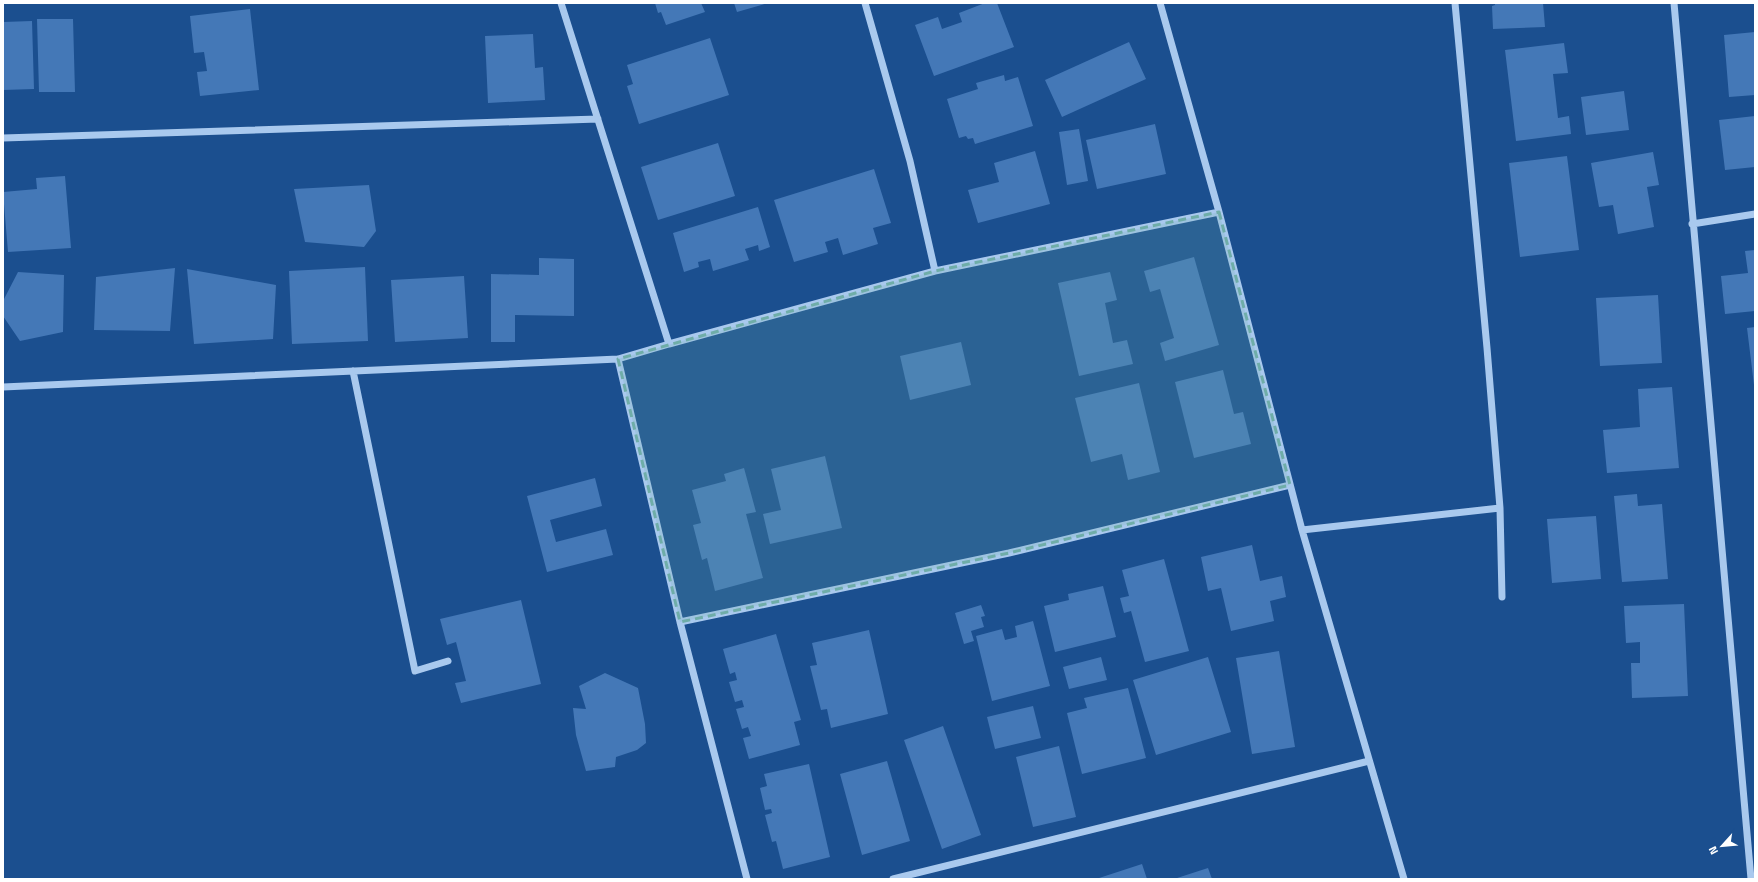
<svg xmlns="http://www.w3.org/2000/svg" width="1758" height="882" font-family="'Titillium Web',sans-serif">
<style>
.building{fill:#4478b7}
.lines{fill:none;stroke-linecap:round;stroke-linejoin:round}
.minor{stroke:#a9c9ee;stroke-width:7}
.marked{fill:#6fada8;fill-opacity:0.2;stroke:#6fada8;stroke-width:3;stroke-dasharray:8 5;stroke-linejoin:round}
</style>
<rect width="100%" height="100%" fill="#1b4f8f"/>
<!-- building -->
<path class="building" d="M655,3H701L705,12L666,25L661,12L658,13Z
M734,3H768L737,12Z
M985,3H997L1014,47L934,76L915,25L938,17L942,29L962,22L959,13Z
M1495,3H1543L1545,27L1493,29L1492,6L1495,5Z
M250,9L259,90L200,96L197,72L207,71L204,52L194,53L190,16Z
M37,19H73L75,92H39Z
M32,21L34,89L3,90V22Z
M1755,32V95L1729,97L1724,35Z
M533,34L535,68L543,67L545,100L488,103L485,36Z
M710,38L729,95L639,124L627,86L633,84L627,65Z
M1129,42L1146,79L1062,117L1045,80Z
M1564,43L1568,73L1553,74L1558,118L1569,116L1571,134L1516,141L1505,50Z
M1004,75L1005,81L1018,77L1033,126L975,144L973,138L968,139L966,136L959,138L947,99L978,89L976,83Z
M1624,91L1629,130L1586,135L1581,97Z
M1755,116V167L1725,170L1719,120Z
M1155,124L1166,174L1097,189L1086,140Z
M1079,129L1088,181L1067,185L1059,132Z
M718,143L735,196L658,220L641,167Z
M1035,151L1050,204L978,223L968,190L999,182L994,163Z
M1653,152L1659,185L1647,187L1654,227L1618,234L1613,205L1599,207L1591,163Z
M1567,156L1579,250L1520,257L1509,163Z
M874,169L891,223L873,228L878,244L843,255L838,238L825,242L828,252L794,262L774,200Z
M65,176L71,248L8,252L3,192L37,189L36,178Z
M369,185L376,231L364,247L305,242L294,189Z
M758,207L770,247L759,251L758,245L745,249L749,260L713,271L710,259L698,262L699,267L684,272L673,233Z
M1755,250V311L1725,314L1721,276L1748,273L1745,251Z
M1194,257L1219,345L1165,361L1160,343L1174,338L1160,289L1150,292L1144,271Z
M539,258L574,259V316L515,315V342H491V274L539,275Z
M365,267L368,341L292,344L289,271Z
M175,268L170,331L94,330L96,277Z
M187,269L276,285L273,339L194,344Z
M18,272L64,275L63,332L20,341L3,316V301Z
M1110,272L1117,300L1105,303L1113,343L1127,340L1133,364L1079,376L1058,283Z
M464,276L468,338L395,342L391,280Z
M1658,295L1662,363L1600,366L1596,298Z
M1755,327V385H1754L1747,328Z
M961,342L971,385L910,400L900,356Z
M1223,370L1234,414L1243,412L1251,444L1194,458L1175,382Z
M1139,383L1160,472L1128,480L1122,454L1091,462L1075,398Z
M1672,387L1679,468L1607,473L1603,430L1640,427L1638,389Z
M825,456L842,528L770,544L763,514L781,510L771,469Z
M744,468L756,512L746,514L763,578L715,591L707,558L702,560L693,525L701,523L692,490L726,481L724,474Z
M595,478L602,506L550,520L556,542L606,529L613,555L547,572L527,496Z
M1637,494L1638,506L1662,504L1668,579L1622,582L1614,496Z
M1596,516L1601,579L1552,583L1547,519Z
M1252,545L1260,581L1282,576L1286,597L1270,601L1274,621L1231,631L1221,588L1208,591L1201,557Z
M1164,559L1189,651L1145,662L1131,611L1124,613L1120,598L1129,596L1122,570Z
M1103,586L1116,637L1055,652L1044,606L1069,600L1068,594Z
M521,600L541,684L461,703L455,683L466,681L456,642L447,645L440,619Z
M1684,604L1688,696L1632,698L1631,663H1640V642L1626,643L1624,606Z
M981,605L985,616L981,617L984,627L971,631L974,641L964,644L955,613Z
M1033,621L1050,686L992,701L976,636L1002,629L1005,640L1017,637L1015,626Z
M869,630L888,714L831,728L827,709L821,710L810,666L817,665L812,643Z
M776,634L801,720L794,722L800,745L749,759L743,738L751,736L748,727L742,729L736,709L744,707L742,700L735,702L729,682L737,680L735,672L730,674L723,649Z
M1279,651L1295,747L1252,754L1236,658Z
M1101,657L1107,680L1069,689L1063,667Z
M1208,657L1231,732L1156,755L1133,680Z
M605,673L638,688L645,724L646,743L637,750L616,757L615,767L586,771L576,735L573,708L586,709L579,686Z
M1128,688L1146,758L1082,774L1067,713L1087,708L1084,698Z
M1033,706L1041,738L995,749L987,717Z
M943,726L981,835L942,849L904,740Z
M1059,746L1076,817L1033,827L1016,757Z
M887,761L910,841L862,855L840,774Z
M809,764L830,857L783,869L776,841L772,842L765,815L772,813L771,809L765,810L760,788L767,786L764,774Z
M1142,864L1147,879H1096Z
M1208,868L1212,879H1174Z"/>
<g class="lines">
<!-- minor -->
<path class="minor" d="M865,3L910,161L935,271
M1160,3L1219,212L1302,530L1404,879
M1455,3L1487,348L1500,508L1502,597
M1674,3L1751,879
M3,138L598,119
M1692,224L1755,214
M669,344L935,271L1219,212
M618,359L680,622L747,879
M353,371L415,671L448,661
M3,387L618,359L669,344L561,3
M1302,530L1500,508
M680,622L1009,553L1290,485
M893,879L1369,761"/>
</g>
<!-- marked area -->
<path class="marked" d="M1219,212L1290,485L1009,553L680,622L618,359L935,271Z"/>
<!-- border -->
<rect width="1758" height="882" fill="none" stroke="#ffffff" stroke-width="8"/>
<!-- north arrow -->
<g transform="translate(1722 846) rotate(243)" stroke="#1b4f8f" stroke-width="3" paint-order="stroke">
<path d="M0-3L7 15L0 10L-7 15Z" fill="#ffffff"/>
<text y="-6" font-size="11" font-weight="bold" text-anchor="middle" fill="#ffffff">N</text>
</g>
</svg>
